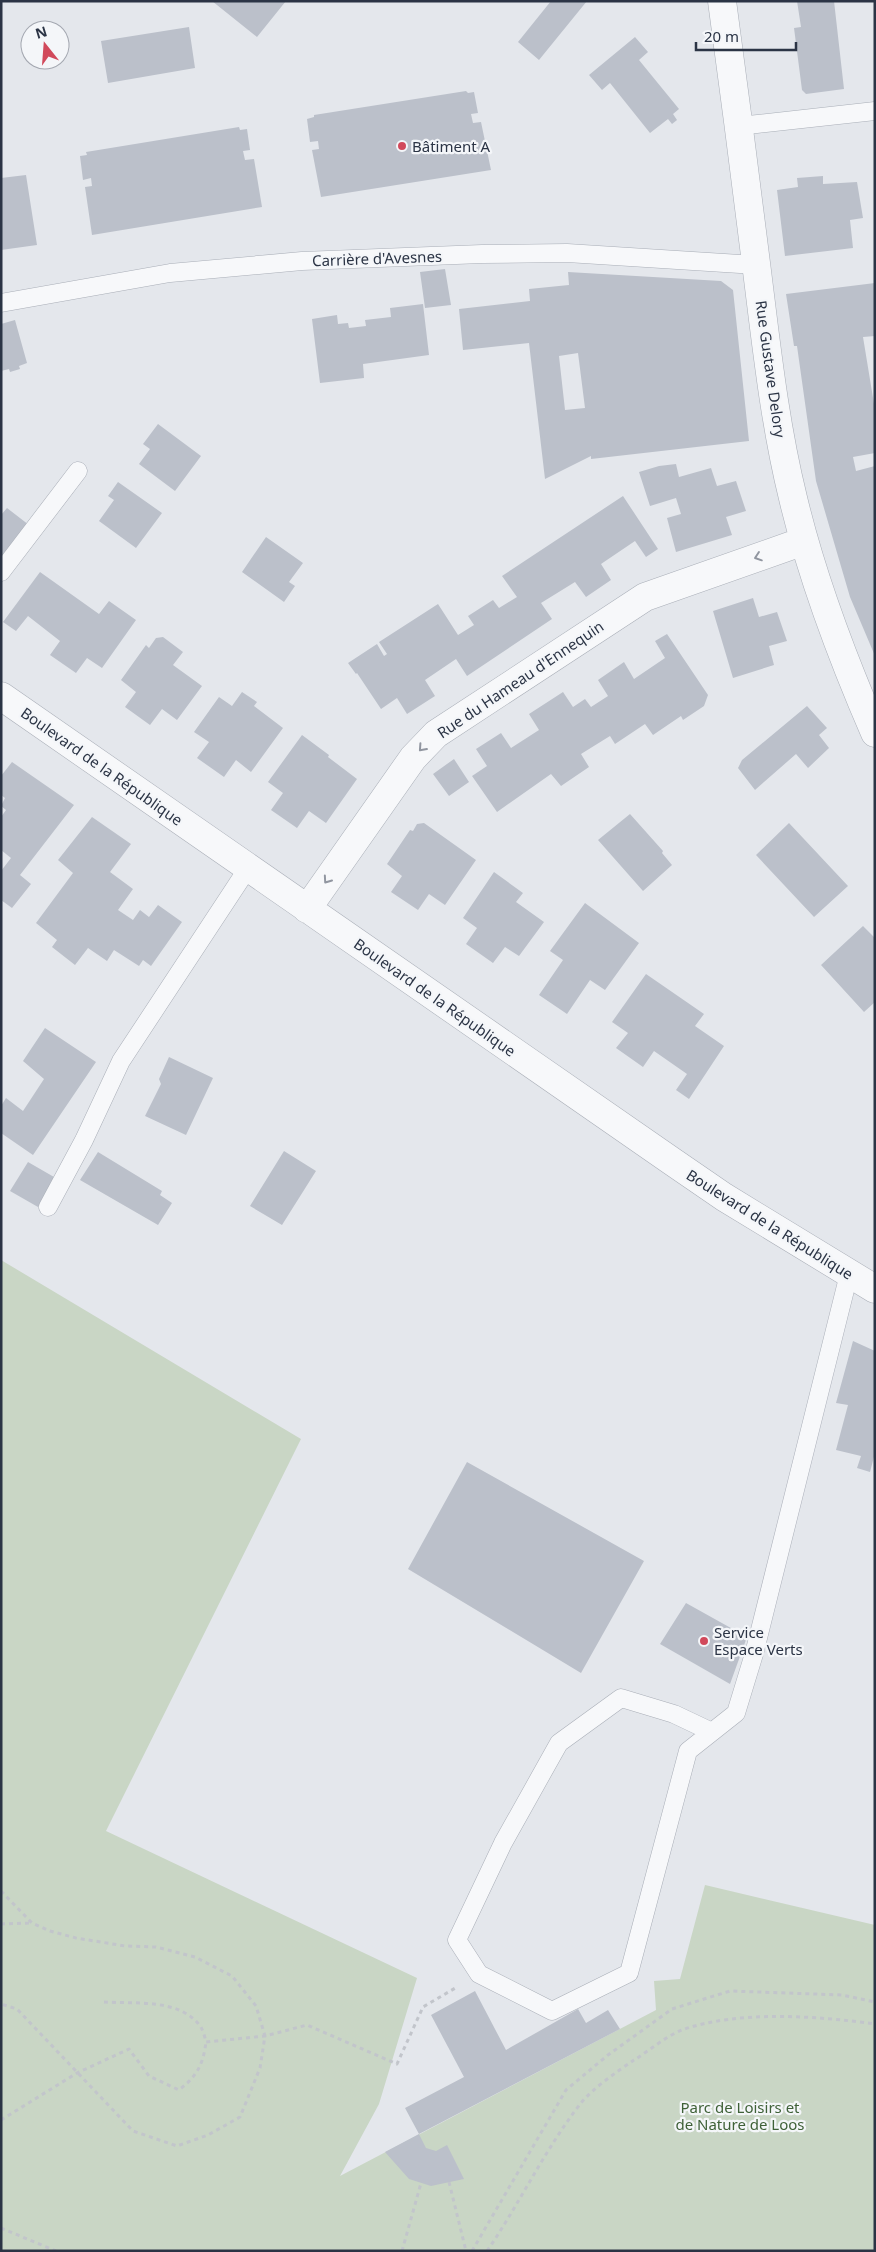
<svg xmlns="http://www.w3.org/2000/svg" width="876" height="2252" font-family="'Noto Sans',sans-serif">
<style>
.green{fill:#c9d6c5}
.building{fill:#bbc0ca;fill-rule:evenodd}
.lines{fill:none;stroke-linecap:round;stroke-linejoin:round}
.service-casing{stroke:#a9aeb7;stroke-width:19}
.minor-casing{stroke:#a9aeb7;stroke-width:29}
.path{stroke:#c2c5cb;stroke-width:3;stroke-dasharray:4 4;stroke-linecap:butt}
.service{stroke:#f7f8fa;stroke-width:18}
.minor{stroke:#f7f8fa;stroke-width:28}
.oneway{stroke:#9196a0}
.poi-dot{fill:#d1495b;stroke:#f4f6f9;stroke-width:2}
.labels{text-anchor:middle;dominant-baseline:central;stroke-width:4.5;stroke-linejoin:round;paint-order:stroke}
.poi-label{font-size:15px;fill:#2b3445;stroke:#f4f6f9;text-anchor:start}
.street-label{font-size:15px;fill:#2b3445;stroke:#f4f6f9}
.park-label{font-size:15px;fill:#3f6138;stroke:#f4f6f9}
</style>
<rect width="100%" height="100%" fill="#e4e7ec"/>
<!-- green -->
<path class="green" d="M1,1260L301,1439L106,1831L417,1978L379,2104L340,2176L656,2010L654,1981L680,1979L705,1885L875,1925V2251H1Z"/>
<!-- building -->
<path class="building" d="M212,1H286L257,37Z
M551,1H587L539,60L518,42Z
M797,1H834L844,89L806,94L802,90L794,28L801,27Z
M189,27L195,68L108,83L101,41Z
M635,37L648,52L639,60L679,109L673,114L677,120L672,124L668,119L650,133L610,83L602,90L589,75Z
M466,91L468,93L474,92L478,113L471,114L473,123L481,122L491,170L321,197L312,150L319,149L318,141L310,142L307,119L314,117V115Z
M239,127L240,130L247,129L250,150L243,151L245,160L254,159L262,207L92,235L85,187L92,186L91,178L83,180L80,156L87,155L86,152Z
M26,175L37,245L1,250V178Z
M823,176V184L857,182L863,218L850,220L853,248L785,256L777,190L798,187L797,178Z
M445,269L451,305L425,308L420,272Z
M568,272L721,281L733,290L749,441L591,459V456L545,479L529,343L463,350L459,309L530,301L529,289L569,285ZM578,353L585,408L565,410L559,356Z
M875,283V336L863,337L875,410V453L853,457L856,471L875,466V656L850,597L816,481L797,346H794L786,294Z
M423,304L429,355L363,364L364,378L320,383L312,319L337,315L338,324L348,323L349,328L366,326L365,320L391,317L390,308Z
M15,320L27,363L19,366L20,369L10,372L9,369L1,371V324Z
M158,424L201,456L175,491L139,464L150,449L143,444Z
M676,464L679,477L711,468L717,486L736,481L746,511L726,517L732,535L676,552L667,518L681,514L676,498L650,506L639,472L659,466Z
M118,482L162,513L136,548L99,521L114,500L108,496Z
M623,496L658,549L646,557L635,541L601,564L611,580L586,597L575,582L541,603L552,619L467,676L456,659L425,680L435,696L407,714L397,698L381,709L357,673L356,674L348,663L377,644L384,656L387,654L379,642L438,604L458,635L474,625L468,616L493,600L499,608L517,597L502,576Z
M7,508L29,525L1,561V515Z
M266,537L303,563L289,582L295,586L284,602L242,572Z
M40,572L99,614L109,601L136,620L102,668L87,658L76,673L50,655L60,641L28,616L16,631L3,622Z
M753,598L759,617L777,612L787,641L769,646L774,665L733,678L713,611Z
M667,634L708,695L704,706L683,720L681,716L653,735L645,724L615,744L610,736L581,754L589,767L561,786L551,774L497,812L472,776L487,766L476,749L501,733L511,748L539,730L529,714L563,692L573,707L585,699L591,707L608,696L598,680L624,662L634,679L665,658L655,641Z
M163,637L183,652L173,665L202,686L177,720L162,709L150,725L125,707L136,692L121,680L146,645L149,648L156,638Z
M242,692L257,702L254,706L283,728L251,772L236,760L224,777L197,758L209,742L194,732L219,697L232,706Z
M807,706L827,728L819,735L829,748L808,768L796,754L755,790L738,768L742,760Z
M302,735L329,755L328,757L357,779L326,823L309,811L297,828L271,810L283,793L268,782Z
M454,759L469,782L449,796L433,774Z
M12,762L74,805L20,875L31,884L12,908L1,900V871L11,858L1,850V817L6,810L1,806L5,798L1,795V776Z
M630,814L663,851L662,853L672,865L643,891L598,840Z
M92,817L131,844L110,872L133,889L118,910L133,920L140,910L149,917L158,905L182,922L151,966L143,960L139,966L114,950L107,961L88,948L75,965L52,947L57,940L36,923L73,873L58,860Z
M424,823L476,860L445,905L429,894L418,910L391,892L402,876L387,864L410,830L413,831L417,824Z
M789,823L848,886L814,917L756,855Z
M494,872L523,893L516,902L544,922L519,956L505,947L493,963L466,944L477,928L463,918Z
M585,903L639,943L605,990L590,980L567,1014L539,995L563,960L550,951Z
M863,926L875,938V1002L864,1012L821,965Z
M646,974L704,1014L695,1026L724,1046L689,1099L676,1090L687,1074L654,1051L643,1067L616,1048L628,1033L612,1022Z
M45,1028L96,1062L33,1155L1,1133V1106L6,1098L23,1111L44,1079L23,1061Z
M169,1057L213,1078L186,1135L145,1116L161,1084L159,1079Z
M284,1151L316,1171L282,1225L250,1206Z
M98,1152L162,1191L160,1195L172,1203L158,1225L80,1180Z
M28,1162L54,1177L38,1207L10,1191Z
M853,1341L875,1351V1453L870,1472L857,1468L861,1456L836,1450L848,1405L836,1403Z
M467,1462L644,1561L581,1673L408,1569Z
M686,1603L747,1637L730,1684L660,1644Z
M475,1991L506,2050L578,2009L586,2023L608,2010L620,2029L419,2134L426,2148L436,2151L447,2145L464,2179L431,2186L409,2179L385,2152L419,2134L405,2108L464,2077L431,2015Z"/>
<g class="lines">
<defs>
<path id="service" d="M739,126L875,111
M1,303L170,273L302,261L482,254L567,253L756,265
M1,572L78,471
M48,1207L84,1140L121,1061L248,868
M712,1732L674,1714L621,1698L559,1743L503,1843L457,1940L479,1974L552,2011L629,1973L688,1751L736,1713L754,1654L849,1274"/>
<path id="minor" d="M722,1C734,88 745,176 756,263C766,342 774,421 793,498C812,578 842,657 875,733
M1,696L673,1162L724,1197L875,1289
M307,909L413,758L436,734L645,597L804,541"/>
</defs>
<!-- service casing -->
<use href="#service" class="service-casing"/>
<!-- minor casing -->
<use href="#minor" class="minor-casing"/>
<!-- path -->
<path class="path" d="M1,1891L32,1923L50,1931L76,1938L125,1946L156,1947L195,1957L232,1976L256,2006L265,2036L260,2068L240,2117L208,2135L177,2146L133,2131L17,2009L1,2004
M1,1924L31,1923
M104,2002C136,2004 180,1998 201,2027C203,2031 205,2037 206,2042L265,2036L307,2025L397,2064L423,2007L457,1987
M1,2120L77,2073L129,2049L149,2076L179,2090C197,2076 203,2065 206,2042
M449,2182L466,2251
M1,2228L56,2251
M402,2251L421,2183
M472,2251L566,2090L608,2055L672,2009L730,1991L842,1995L875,2002
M487,2251C520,2203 545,2149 581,2103C593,2088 618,2071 634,2060C649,2051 666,2036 682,2030C737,2010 818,2016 875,2024"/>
<!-- service -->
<use href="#service" class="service"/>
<!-- minor -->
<use href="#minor" class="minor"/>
</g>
<!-- one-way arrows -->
<defs><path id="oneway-chevron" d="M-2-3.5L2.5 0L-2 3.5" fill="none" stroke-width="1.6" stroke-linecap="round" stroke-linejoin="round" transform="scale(1.25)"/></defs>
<g class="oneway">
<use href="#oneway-chevron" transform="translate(758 557) rotate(161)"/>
<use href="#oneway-chevron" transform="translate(422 748) rotate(132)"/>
<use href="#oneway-chevron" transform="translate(327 880) rotate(125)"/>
</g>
<!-- markers -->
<g class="poi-dot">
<circle cx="402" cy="146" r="5"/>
<circle cx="704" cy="1641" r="5"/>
</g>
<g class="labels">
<!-- poi labels -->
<g class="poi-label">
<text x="412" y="146">Bâtiment A</text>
<text x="714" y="1632">Service<tspan x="714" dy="17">Espace Verts</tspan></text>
</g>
<!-- street labels -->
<g class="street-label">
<text transform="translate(377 258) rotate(-2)">Carrière d'Avesnes</text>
<text transform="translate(771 369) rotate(82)">Rue Gustave Delory</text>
<text transform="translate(520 679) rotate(-34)">Rue du Hameau d'Ennequin</text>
<text transform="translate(102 766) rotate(35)">Boulevard de la République</text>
<text transform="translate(435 997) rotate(35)">Boulevard de la République</text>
<text transform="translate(770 1224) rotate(32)">Boulevard de la République</text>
</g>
<!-- park labels -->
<g class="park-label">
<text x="740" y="2107">Parc de Loisirs et<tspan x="740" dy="17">de Nature de Loos</tspan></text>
</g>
</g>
<!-- border -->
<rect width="876" height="2252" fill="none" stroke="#2b3445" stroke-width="5"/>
<!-- north arrow -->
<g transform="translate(45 45) rotate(343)"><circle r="24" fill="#f4f6f9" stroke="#a4a8b1"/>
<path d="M0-4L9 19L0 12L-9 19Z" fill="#d1495b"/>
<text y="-8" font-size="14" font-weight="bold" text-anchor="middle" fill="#2b3445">N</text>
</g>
<!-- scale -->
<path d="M696 42v8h100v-8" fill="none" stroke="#2b3445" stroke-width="2.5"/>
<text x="704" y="42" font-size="15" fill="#2b3445" stroke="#f4f6f9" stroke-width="4" paint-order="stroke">20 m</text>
</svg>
